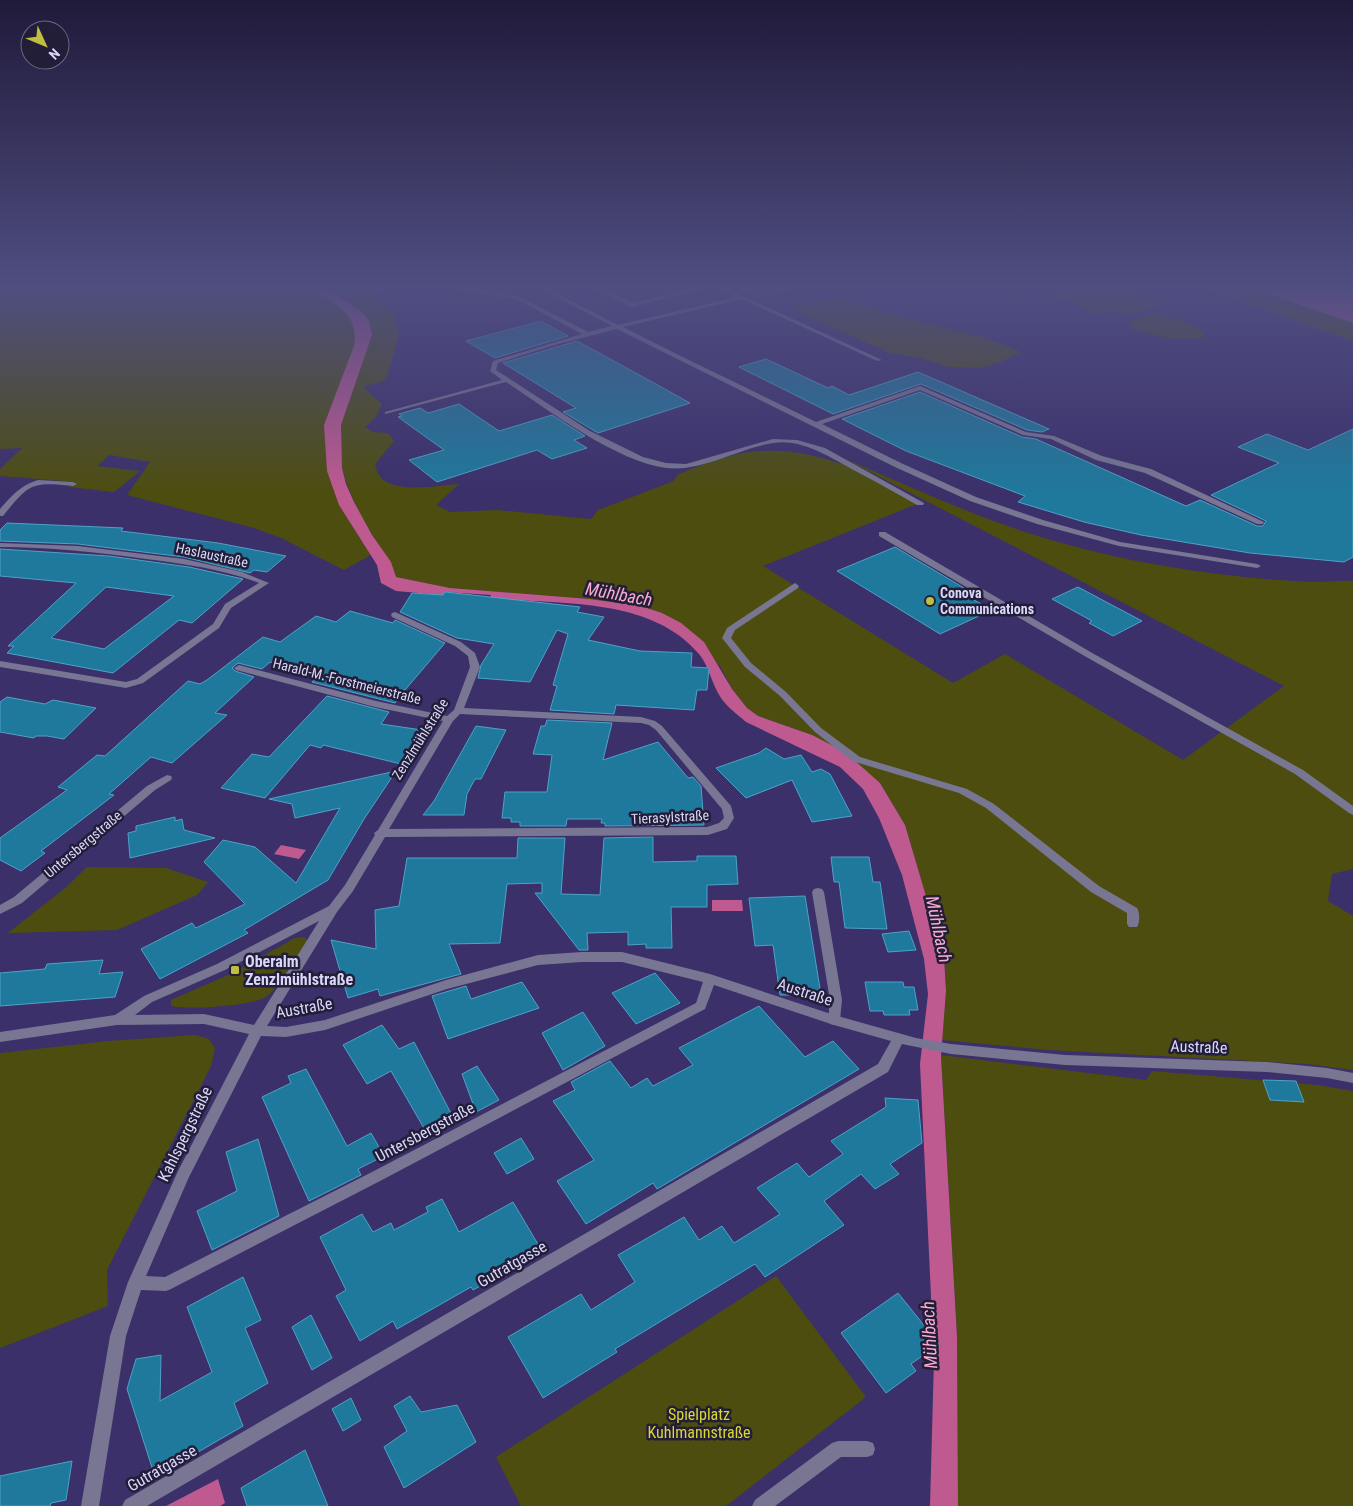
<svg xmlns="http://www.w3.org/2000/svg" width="1353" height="1506" font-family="'Roboto Condensed',sans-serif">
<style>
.green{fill:#4d4d0f}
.water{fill:#bf5a90}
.building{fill:#1e799c;stroke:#4fa2c6;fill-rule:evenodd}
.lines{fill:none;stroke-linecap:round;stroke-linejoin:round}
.lane{fill:#787692;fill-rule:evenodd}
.street{fill:#787692;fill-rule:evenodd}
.poi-dot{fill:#bfbe41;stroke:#221e38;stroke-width:2}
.labels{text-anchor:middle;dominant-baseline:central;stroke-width:5;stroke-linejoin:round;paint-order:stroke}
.street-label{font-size:14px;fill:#dad7fb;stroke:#221e38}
.poi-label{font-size:14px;font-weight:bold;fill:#dad7fb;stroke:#221e38;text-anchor:start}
.near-poi-label{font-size:16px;font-weight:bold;fill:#dad7fb;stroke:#221e38;text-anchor:start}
.near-street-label{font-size:16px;fill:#dad7fb;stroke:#221e38}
.near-park-label{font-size:16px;fill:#dad932;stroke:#221e38}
.near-water-label{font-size:18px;font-style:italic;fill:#faabd1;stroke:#221e38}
</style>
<rect width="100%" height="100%" fill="#3b306a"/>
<!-- green -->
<path class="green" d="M0,285H409L367,295L394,311L399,335L386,380L363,387L382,404L375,418L365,427L373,432L388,433L394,441L375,464C376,467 377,472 379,475C391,495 440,485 459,484L436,505L450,512L497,510L591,519L598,510L674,481L677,475C738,449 775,442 839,463C861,470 895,492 917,504L763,566L953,683L1005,654L1183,760L1284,686L843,458C914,488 983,521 1058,542C1138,565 1228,578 1311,582C1325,582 1339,580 1353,581V869L1332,874L1328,901L1353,916V1070L1307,1064L1049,1050L942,1040L946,991L944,957L905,825L880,783L812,735L758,716L747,708L732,689L720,666L662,613L641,606L589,599L450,588L396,577C391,561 381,550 373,536C360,515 348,492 342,468L339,505L371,555L344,570L281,538L254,528L127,495L150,462L109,455L97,466L140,471L114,492L69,487L75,482L0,476V469L22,448L0,449Z
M738,285H813L770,296L742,292Z
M1193,285H1243L1353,323V341Z
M1122,286L1131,293L1164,302L1150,310L1133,315L1113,311L1095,314L1070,301L1050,295L1087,287Z
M842,297L885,313L985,338L1021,352L1003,361L980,368L948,367L922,358L890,353L788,308Z
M1155,313L1184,321L1204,332L1205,337C1180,341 1152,338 1129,326L1131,321Z
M87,867L166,868L208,882L197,895L117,930L8,933L64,889Z
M305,937L307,941C299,953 277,990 266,997C250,1006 189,1010 171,1006V1000L228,975L295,938Z
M195,1035L209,1039L215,1048L211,1066L107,1270L108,1306L0,1348V1053L108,1041Z
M941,1055L1146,1080L1152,1071L1317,1085L1353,1091V1506H958L957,1337Z
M776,1276L866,1397L726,1506H521L496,1457Z"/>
<!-- water -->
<path class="water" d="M306,285H321L362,312L369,321L372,335L341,425L342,468L346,484L354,502L372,535L391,562L396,577L450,588L589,599L641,606L662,613L681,623L704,642L732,689L747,708L758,716L812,735L845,752L880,783L905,825L944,957L946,991L941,1056L957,1337L958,1506H930L934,1359L920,1064L928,994L924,959L902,875L879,818L863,789L840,767L746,722C738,715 727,707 721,698C712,685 709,666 699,654C650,596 558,605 490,598L491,595L445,592L443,595L396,591L381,583L377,565L339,505L327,471L324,425L354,346C360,311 331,302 306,285Z
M1243,285H1353V323Z
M281,845L306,850L299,859L274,854Z
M712,900H742L743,911H712Z
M218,1479L225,1503L220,1506H166Z"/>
<!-- building -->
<path class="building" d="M541,321L568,336L495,358L466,341Z
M577,341L634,372L690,403L598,433L563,412L576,408L503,363Z
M766,359L828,388L832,386L849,395L918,372L1049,429L1042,432L1027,430L921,384L833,414L739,367Z
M920,392L1022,437L1036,439L1186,506L1200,500L1257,526H1263L1266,521L1211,495L1279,463L1238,447L1267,434L1308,450L1353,429V557L1344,562L1250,553L1141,535L1084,522L1018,502L1025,496L906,451L842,419Z
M459,404L499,431L552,415L585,436L574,440L587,448L552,459L537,450L437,482L409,460L444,450L398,417L402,416L399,414L420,408L428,413Z
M7,523L123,528L121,531L218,543L286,556L267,572L254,570L250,573L184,557L78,544L0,541V530Z
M895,547L964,588L958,591L992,610L940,634L837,571Z
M0,549L109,556L189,567L243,579L192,623L179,620L113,673L7,653L14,646H8L76,583L0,576ZM106,587L174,596L104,649L51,638Z
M1078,587L1142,621L1113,636L1089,623L1092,621L1052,599Z
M445,592L580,607L577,612L604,617L588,640L640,651L692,653L691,667L709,668L707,690H697L694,710L616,705L614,714L550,710L557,686L553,685L568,634L557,630L530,682L478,678L481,665L494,644L457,638L400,612L412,593L443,595Z
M350,611L393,623L395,620L445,643L405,690H403L395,703L312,682L320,675L270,662L262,669L238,663L232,668L235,671L254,677L215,713L227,715L172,763L151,757L109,794L114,795L41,851L45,853L21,871L0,860V838L67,790L58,787L97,755L105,756L188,681L200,684L207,680L263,637L280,642L316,616L336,622Z
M327,696L389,712L381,724L422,730L401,764L323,745L321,748L310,745L265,798L221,788L252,754L269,757Z
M7,697L45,704L53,700L96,708L64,739L47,736H36L34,738L0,732V702Z
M547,720L612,723L603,760L658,742L688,778L693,777L701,786L704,825L605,826V823H601L602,819H567L566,826H520V822H511V818H502L505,792H547L552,755L533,754L541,726H545Z
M476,726L506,730L481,779H475L467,794L464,815H423L434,801Z
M766,748L784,759L801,755L812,772L821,769L830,774L852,816L812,822L792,780L746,798L716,768L759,753Z
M396,771L364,819L328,880L244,930L248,933L160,979L141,949L192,923L196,928L245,904L204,862L223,840L255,847L296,883L340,808L295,818L292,804L269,799Z
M175,817V821L182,819L184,830L215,838L130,858L128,833L136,831V826Z
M653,837V862L697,861V856H736L738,884L707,885V907H671L672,948H646V944L628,945V932L587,933L588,950H579L535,893H542V883L507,884L500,943L449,944L461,974L380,996L378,989L348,998L331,940L376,949L375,910L399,906L407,858H517L518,838H565L561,894L600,895L604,838Z
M831,857H869L873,882H880L887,929L845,928L839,882H834Z
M805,896L821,995H780L773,945L755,946L749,898Z
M909,931L916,950L888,952L882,934Z
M103,960L99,974L123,972L115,997L0,1006V973L45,969L47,964Z
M655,973L680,1003L636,1024L612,993Z
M522,982L539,1008L448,1039L432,996L466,986L471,999Z
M865,982H903L904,987H914L918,1010H909L910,1015H884L883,1011H870Z
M759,1006L805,1057L833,1041L859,1069L657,1189L653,1183L586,1224L557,1181L594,1160L553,1101L575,1090L571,1082L610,1061L631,1088L647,1078L653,1086L693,1065L679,1048Z
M583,1012L605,1046L563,1070L542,1033Z
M382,1025L399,1049L414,1042L456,1123L429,1137L391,1071L367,1084L343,1045Z
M477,1066L499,1100L476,1112L462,1074Z
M306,1069L347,1146L371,1133L384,1156L358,1169L361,1175L309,1201L262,1097L291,1083L288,1076Z
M1263,1080L1296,1081L1304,1102L1270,1100Z
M885,1098L918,1100L922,1143L890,1164L899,1174L875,1189L861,1174L824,1201L844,1225L765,1277L755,1264L615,1349L617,1352L543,1398L508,1337L581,1294L591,1310L635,1282L618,1255L684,1217L699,1240L722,1226L734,1243L763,1225L780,1214L757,1188L797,1163L809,1177L843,1154L831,1141L886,1107Z
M521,1138L534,1159L507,1174L494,1153Z
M258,1139L279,1216L212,1250L197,1211L237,1191L226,1152Z
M442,1199L459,1232L513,1202L542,1251L473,1290L471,1287L397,1329L393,1321L360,1341L336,1296L346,1290L320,1237L362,1214L373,1232L391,1223L394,1230L428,1212L426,1207Z
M243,1277L261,1320L245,1328L268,1383L234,1403L243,1426L155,1477L127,1389L136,1359L161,1355L160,1401L212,1372L187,1307Z
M898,1293L939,1344L911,1364L916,1371L886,1393L841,1333Z
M311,1315L332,1358L312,1370L292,1327Z
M410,1396L421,1412L457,1405L476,1442L404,1488L384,1447L407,1431L394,1406Z
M351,1398L361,1420L343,1431L332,1409Z
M305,1450L328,1506H247L241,1488Z
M72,1461L66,1500L51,1503L50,1506H0V1476Z"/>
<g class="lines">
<!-- lane -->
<path class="lane" d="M453,285L520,297L588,332L612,326L534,285H540L618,325L737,297L713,286L632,307L588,285H594L633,303L707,285H719L882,360L877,361L742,299L623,327C687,360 752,390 816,422L920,386L1026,432L1054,436L1102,456L1151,469L1264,522L1263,524H1257L1145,473L1096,460L1051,439L1023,435L920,390L822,424L901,463L976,497L1043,520L1120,542L1257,564L1261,566L1257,568L1119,546L1037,524L970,501L895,467L617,329L558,344L498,363L496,370L590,431L643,457L666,463L686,464L773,439L797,440L825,448L924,503L923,505H917C898,494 880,484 861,474C834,460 804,438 773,443C737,449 703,472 666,468C617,462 548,410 506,382L385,414V412L502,380L490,371L493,361L582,334L516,299L462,290Z
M38,480L73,482L77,484L73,486C31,482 30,483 3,516H0V509C11,496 21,485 38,480Z
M795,583L799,586L798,588L735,630L731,638L751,663L786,692L821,728L860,757L967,789L994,804L1099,886L1137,908C1140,913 1140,922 1137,927H1129L1127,924V913L1091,892L986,808L959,793L852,761L815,732L780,696L745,667L722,638L727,628Z
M818,888L822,889L824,892L842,1000L840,1020L838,1024L834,1025L830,1024L828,1020L830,1000L812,892L814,889Z"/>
<!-- street -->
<path class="street" d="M879,532H885L1094,654L1303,770L1353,806V815L1349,813L1295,774L1088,658L879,536Z
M0,543L78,546L184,559L242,572L269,583L231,608L219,628L143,683L126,688L0,667V661L126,682L137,679L213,624L225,604L259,583C223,569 184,564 146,559C97,552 49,547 0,547Z
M395,612L461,642L475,653L480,667L464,708L641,717L655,721L662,726L731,806L734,818L727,829L708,835L385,837L353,891L337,912L267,1026L286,1027L325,1020L446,980L538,955L582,952H622L710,974L834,1015L916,1038L951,1044L1065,1055L1267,1062L1327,1068L1353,1073V1083L1327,1078L1267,1072L1065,1065L951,1054L902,1044L888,1072L147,1506H122L125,1500L878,1064L891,1041L834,1025L714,985L705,1009L382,1180L171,1289L166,1291L141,1290L126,1336L99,1506H81L110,1336L128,1282L178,1171L249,1034L204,1024L117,1025L0,1042V1032L115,1015L144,996L217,964L329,906L345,885L375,835L374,833L378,830L443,721L375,707L236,670L234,668L239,665L376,701L447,716L454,710L470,667L468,656L455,646L392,617L391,615L392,613ZM460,714L641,723L649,725L656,730L722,809L724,818L719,823L707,827L389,829L453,721ZM319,921L254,1025L204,1014L135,1015L152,1002L225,970ZM582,962H622L703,982L696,1003L372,1172L165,1277L146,1276L189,1177L261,1036L286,1037L325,1030L447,989L538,965Z
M167,775L171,776L172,778L171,780L155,790L22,903L0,914V905L14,897L147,786Z
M838,1441H867L873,1443L875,1449L873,1455L867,1457H841L775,1506H752L755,1500L832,1443Z"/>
</g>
<!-- sky -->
<linearGradient id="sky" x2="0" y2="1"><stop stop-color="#201a3a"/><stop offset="0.58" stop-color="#4f4e81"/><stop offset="1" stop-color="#4f4e81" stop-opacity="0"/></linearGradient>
<rect width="1353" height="495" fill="url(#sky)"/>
<!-- markers -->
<g class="poi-dot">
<circle cx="930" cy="601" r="5"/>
<rect x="230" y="965" width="10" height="10" rx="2.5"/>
</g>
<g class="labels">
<!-- street labels -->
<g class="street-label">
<text transform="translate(212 555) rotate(12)">Haslaustraße</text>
<text transform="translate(347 681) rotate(14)">Harald-M.-Forstmeierstraße</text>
<text transform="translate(420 739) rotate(-58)">Zenzlmühlstraße</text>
<text transform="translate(670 817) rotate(-3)">Tierasylstraße</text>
<text transform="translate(83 844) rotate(-40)">Untersbergstraße</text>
</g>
<!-- poi labels -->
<g class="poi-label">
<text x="940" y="593">Conova<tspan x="940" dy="16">Communications</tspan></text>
</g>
<!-- near-poi labels -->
<g class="near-poi-label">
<text x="245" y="961">Oberalm<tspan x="245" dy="18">Zenzlmühlstraße</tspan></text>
</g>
<!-- near-street labels -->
<g class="near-street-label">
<text transform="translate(805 992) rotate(18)">Austraße</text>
<text transform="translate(304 1008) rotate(-10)">Austraße</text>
<text transform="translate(1199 1047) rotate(2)">Austraße</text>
<text transform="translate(425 1132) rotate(-28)">Untersbergstraße</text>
<text transform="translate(185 1134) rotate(-64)">Kahlspergstraße</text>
<text transform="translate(512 1264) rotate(-30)">Gutratgasse</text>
<text transform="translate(162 1468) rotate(-30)">Gutratgasse</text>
</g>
<!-- near-park labels -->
<g class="near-park-label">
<text x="699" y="1414">Spielplatz<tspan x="699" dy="18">Kuhlmannstraße</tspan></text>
</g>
<!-- near-water labels -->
<g class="near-water-label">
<text transform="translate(619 594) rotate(10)">Mühlbach</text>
<text transform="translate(939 929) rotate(78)">Mühlbach</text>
<text transform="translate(929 1335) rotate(-93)">Mühlbach</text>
</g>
</g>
<!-- north arrow -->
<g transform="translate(45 45) rotate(134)"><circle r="24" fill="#221e38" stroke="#6c6886"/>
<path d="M0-4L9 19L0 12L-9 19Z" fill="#bfbe41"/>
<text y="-8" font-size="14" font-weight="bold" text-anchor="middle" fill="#dad7fb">N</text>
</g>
</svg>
